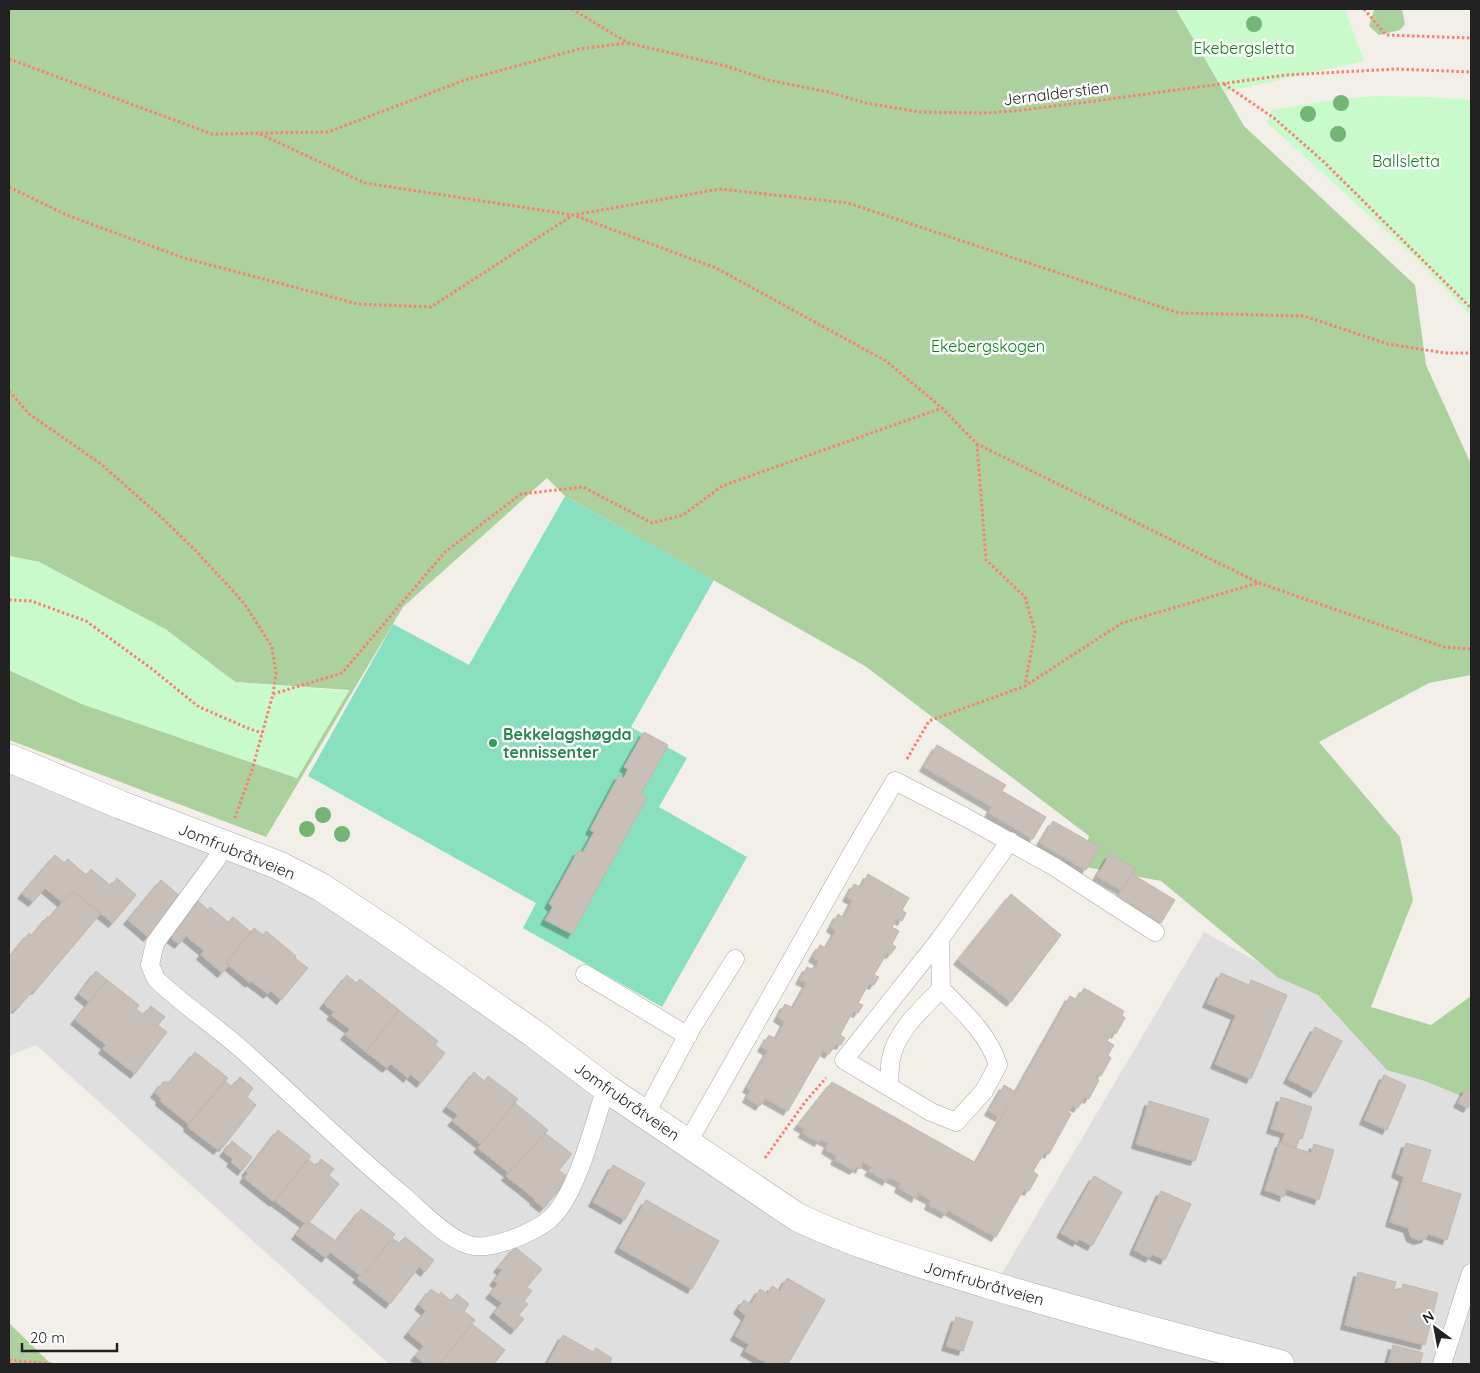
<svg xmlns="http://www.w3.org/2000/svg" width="1480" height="1373" font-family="Quicksand,sans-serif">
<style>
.residential{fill:#e0dfdf}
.forest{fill:#add19e}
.park{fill:#c8facc}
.pitch{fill:#88e0be}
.building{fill:#c7bfb8;stroke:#c4b6ab;filter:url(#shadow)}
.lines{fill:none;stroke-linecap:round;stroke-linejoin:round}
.service-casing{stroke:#a9a9a9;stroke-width:19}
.minor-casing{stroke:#a9a9a9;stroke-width:29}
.path{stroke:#fa8072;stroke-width:3;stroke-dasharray:2.5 2.5;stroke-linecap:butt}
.service{stroke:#fff;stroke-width:18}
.minor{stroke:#fff;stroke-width:28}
.tree{fill:#74b475}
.leisure-dot{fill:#2e9e5b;stroke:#fff;stroke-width:2}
.labels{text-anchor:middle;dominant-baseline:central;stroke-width:5;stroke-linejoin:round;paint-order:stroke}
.park-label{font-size:16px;fill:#0c8416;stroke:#fff}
.street-label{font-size:16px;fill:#222;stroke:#fff}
.leisure-label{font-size:16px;font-weight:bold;fill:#27864d;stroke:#fff;text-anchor:start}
</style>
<defs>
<filter id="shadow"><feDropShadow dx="-4.5" dy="4.5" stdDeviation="0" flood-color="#0004"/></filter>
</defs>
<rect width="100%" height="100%" fill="#f2efe9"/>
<!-- residential -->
<path class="residential" d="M9,770L318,884L788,1212L994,1287L1204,932L1471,1079V1364H389L36,1045L9,1056Z"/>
<!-- forest -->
<path class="forest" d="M9,9H1176L1244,126L1415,285L1426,365L1471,464V675L1429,683L1319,742L1400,837L1413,900L1371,1007L1431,1025L1471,996V1100L1425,1081L1387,1070L1318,995L1277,977L1161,881L1080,866L1089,836L865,666L565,496L547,478L403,607L266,837L9,740V670L82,704L297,778L349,690L235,682L165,629L39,562L9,556Z
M1371,9H1402L1405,24L1400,30L1379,35L1369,26L1374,10Z
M9,1323L51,1364H9Z"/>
<!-- park -->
<path class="park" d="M1176,9H1345L1364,61L1225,92Z
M1374,96L1430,97L1471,100V316L1414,256L1266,122L1272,110L1331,100Z
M9,556L39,562L165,629L235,682L349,691L297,778L82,704L9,670Z"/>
<!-- pitch -->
<path class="pitch" d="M565,496L714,580L631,727L687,758L659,807L747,857L662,1007L523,928L536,903L308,776L393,624L469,665Z"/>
<!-- building -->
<path class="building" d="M644,732L668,745L641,794L647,798L572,934L545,920L553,907L549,904L578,851L583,852L594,832L590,830L619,775L624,778L628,769L624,767Z
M937,745L1006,785L1002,791L1046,817L1033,839L989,813L992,807L924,767Z
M1053,821L1099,847L1086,870L1040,843Z
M1110,854L1135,868L1122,890L1097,876Z
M55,855L64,863L68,859L86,875L91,869L111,886L117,878L136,895L113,923L72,891L62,902L45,888L33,902L22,894Z
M868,874L909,898L902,910L906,913L902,921L897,919L892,927L899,931L892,944L896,947L891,954L887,953L874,975L879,977L874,985L869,983L858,1003L863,1005L858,1013L853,1011L840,1035L845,1038L841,1045L836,1044L829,1054L823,1050L788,1111L765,1098L760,1106L747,1098L751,1090L747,1088L768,1051L762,1047L769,1035L776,1039L785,1022L778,1017L785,1004L793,1008L807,983L800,980L807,967L814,970L819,961L813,957L820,945L826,948L836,931L831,927L838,914L844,918L853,900L847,897L854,884L861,887Z
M1132,874L1175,900L1161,923L1118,897Z
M161,880L181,897L148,937L128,920Z
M72,891L101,913L36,990L35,988L17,1009L16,1007L9,1015V958L29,933L32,936L48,916L50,917Z
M1011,894L1061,935L1011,1002L958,960Z
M198,901L208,910L210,907L228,922L233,917L251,932L226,963L229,965L222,973L201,955L204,951L186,936L179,944L171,938L175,932L173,931Z
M254,928L263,935L266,931L296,956L295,958L308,968L281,1000L271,991L268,994L251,981L250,983L226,963Z
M96,971L107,980L89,1002L79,994Z
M1221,973L1249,985L1251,980L1287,995L1251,1079L1215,1064L1236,1015L1207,1003Z
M347,975L356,983L360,979L399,1010L366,1052L345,1035L350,1029L331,1015L334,1012L324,1004Z
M107,980L139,1005L136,1009L144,1015L151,1006L165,1017L158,1025L167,1032L135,1074L103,1049L106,1045L75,1020Z
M1084,988L1124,1011L1122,1015L1125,1018L1116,1034L1113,1032L1107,1041L1114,1045L1108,1055L1111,1058L1101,1076L1097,1074L1095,1078L1099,1080L1089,1099L1085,1097L1078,1108L1072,1105L1068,1112L1071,1114L1049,1154L1045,1152L1033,1171L1038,1175L1029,1191L1024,1189L996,1237L948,1210L946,1214L929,1205L931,1200L918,1193L916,1198L899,1188L901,1183L889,1177L887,1181L869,1171L872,1167L863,1162L860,1169L857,1167L854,1170L835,1160L837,1156L826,1149L829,1143L821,1139L819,1142L803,1133L805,1129L798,1125L832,1082L976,1163L1008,1106H1006L1000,1117L989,1111L1004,1085L1016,1092L1070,996L1077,1000Z
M399,1010L438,1041L435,1045L445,1053L421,1083L410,1074L408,1078L391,1064L387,1068L366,1052Z
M1315,1027L1342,1041L1315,1093L1288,1079Z
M195,1052L228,1078L189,1124L160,1101L161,1098L155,1093L163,1082H170Z
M474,1072L484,1081L488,1076L518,1099L481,1144L452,1121L458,1115L447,1107Z
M1384,1075L1406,1085L1387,1130L1364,1120Z
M240,1077L253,1088L247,1097L256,1105L223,1147L221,1146L218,1150L188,1127L190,1121L225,1081L232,1087Z
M1466,1088L1471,1091V1102L1468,1108L1458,1103Z
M1281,1097L1312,1107L1302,1139L1299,1138L1296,1148L1282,1143L1285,1133L1271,1129Z
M1149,1101L1209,1119L1195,1161L1136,1144Z
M515,1103L548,1130L509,1173L478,1148Z
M278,1130L311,1156L274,1202L244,1178L248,1173L246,1172Z
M545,1133L572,1154L559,1170L569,1178L544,1208L534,1200L535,1199L506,1176Z
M232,1141L252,1157L242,1171L231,1162L233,1159L224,1152Z
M1280,1143L1311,1153L1314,1144L1334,1150L1319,1200L1286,1189L1284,1197L1265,1190Z
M1406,1143L1431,1150L1421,1182L1461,1194L1447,1240L1428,1234L1426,1238L1418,1240L1411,1237L1408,1228L1390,1222L1404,1177L1396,1173Z
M308,1159L316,1166L321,1159L334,1169L329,1175L339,1184L307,1225L275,1201Z
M613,1165L645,1183L625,1220L593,1202Z
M1094,1176L1122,1192L1092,1246L1079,1239L1077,1242L1061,1233Z
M1161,1191L1191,1204L1165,1260L1152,1254L1150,1258L1134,1250Z
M646,1200L719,1241L692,1289L619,1248Z
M361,1209L395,1234L362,1277L330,1252L326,1258L296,1235L305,1223L307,1225L309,1222L336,1241Z
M405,1237L434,1260L425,1272L419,1267L390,1304L357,1278L360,1275L362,1277L392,1238L399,1243Z
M515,1247L542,1269L527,1287L532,1291L524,1301L528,1304L519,1315L524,1319L515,1330L494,1313L502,1303L490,1294L498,1284L494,1281L502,1270L498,1268Z
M1358,1272L1396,1282L1394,1289L1401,1290L1403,1284L1438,1293L1425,1345L1345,1325Z
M787,1278L825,1300L788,1364H768L745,1351L749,1344L735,1336L746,1316L738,1309L744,1300L751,1304L760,1289L768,1294L772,1286L780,1291Z
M431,1289L439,1295L441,1292L451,1301L457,1294L469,1304L464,1311L475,1320L440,1364H425L415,1356L424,1346L408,1333L426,1311L419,1305Z
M956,1317L973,1322L963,1351L946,1346Z
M472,1324L505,1350L494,1364H440Z
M563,1335L593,1352L596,1348L612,1358L610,1362L613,1364H547Z
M1393,1345L1423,1353L1420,1364H1388Z"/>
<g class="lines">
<defs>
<path id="service" d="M225,844L216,860L155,943L150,965L156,979C185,1007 220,1029 249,1056C301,1103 352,1153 406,1198C423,1213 444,1235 466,1244C487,1253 533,1233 550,1219C577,1195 594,1123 606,1088
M940,939L941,989C963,1011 989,1035 998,1065L984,1091L956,1122L931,1112L844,1060L940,939L1010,841
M585,974L688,1036
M889,1087C890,1078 889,1068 891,1059C896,1031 922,1009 941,989
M645,1115L692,1027L735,959
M687,1144L858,843L895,781L965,817L1053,866L1155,932
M1442,1364L1471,1273"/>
<path id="minor" d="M9,758L121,805L278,865L321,887L387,931L533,1033L606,1088L797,1217C858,1246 922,1264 987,1284C1084,1313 1182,1339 1280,1364"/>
</defs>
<!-- service casing -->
<use href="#service" class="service-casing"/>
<!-- minor casing -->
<use href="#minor" class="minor-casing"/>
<!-- path -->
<path class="path" d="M572,9L628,43L726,66L768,80L828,92L866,103L920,112L985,113L1014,111L1095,101L1286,75L1396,69L1471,72
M1364,9L1386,35L1471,38
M9,59L212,134L328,132L465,80L579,49L627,43
M1224,84L1274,118L1324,162L1471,308
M260,134L365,183L573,215L720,189L848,203L1179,313L1304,316L1388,344L1445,353H1471
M9,187L69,216L184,258L358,304L431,307L573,215L716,268L886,361L942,408L977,444L1259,583L1444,647L1471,649
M9,391L29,414L101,464L162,518L196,551L244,603L272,647L276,673L273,694L252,770L235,818
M977,444L986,560L1025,597L1035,632L1025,685
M9,600L31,601L86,621L152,669L199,707L250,729L262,733
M273,694L342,673L445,552L521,494L583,487L652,523L683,515L722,486L942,408
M907,759L929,721L1025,686L1122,623L1258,583
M765,1158L805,1102L826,1078
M9,1360L52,1364"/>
<!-- service -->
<use href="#service" class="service"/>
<!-- minor -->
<use href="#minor" class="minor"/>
</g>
<!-- trees -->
<g class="tree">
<circle cx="1254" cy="24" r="8"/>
<circle cx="1341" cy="103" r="8"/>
<circle cx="1308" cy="114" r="8"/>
<circle cx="1338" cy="134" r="8"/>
<circle cx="323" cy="815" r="8"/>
<circle cx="307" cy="829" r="8"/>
<circle cx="342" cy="834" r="8"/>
</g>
<!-- markers -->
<circle class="leisure-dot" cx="493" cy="743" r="5"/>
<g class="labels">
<!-- park labels -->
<g class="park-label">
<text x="1244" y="48">Ekebergsletta</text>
<text x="1406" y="161">Ballsletta</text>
<text x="988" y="346">Ekebergskogen</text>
</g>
<!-- street labels -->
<g class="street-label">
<text transform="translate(1056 93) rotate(-7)">Jernalderstien</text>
<text transform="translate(237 851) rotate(22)">Jomfrubråtveien</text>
<text transform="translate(627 1101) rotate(35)">Jomfrubråtveien</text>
<text transform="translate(984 1283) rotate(16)">Jomfrubråtveien</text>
</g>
<!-- leisure labels -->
<g class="leisure-label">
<text x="503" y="734">Bekkelagshøgda<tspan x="503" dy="18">tennissenter</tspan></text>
</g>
</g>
<!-- border -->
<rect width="1480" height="1373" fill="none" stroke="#222222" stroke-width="20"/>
<!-- north arrow -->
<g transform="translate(1435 1328) rotate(328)" stroke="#ffffff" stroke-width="4" paint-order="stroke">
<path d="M0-4L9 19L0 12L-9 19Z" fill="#222222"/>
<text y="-8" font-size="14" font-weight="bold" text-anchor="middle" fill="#222222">N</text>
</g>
<!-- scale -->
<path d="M22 1343v8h95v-8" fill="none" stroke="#222222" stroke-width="2.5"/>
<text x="30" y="1343" font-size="15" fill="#222222" stroke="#ffffff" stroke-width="4" paint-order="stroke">20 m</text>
</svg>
